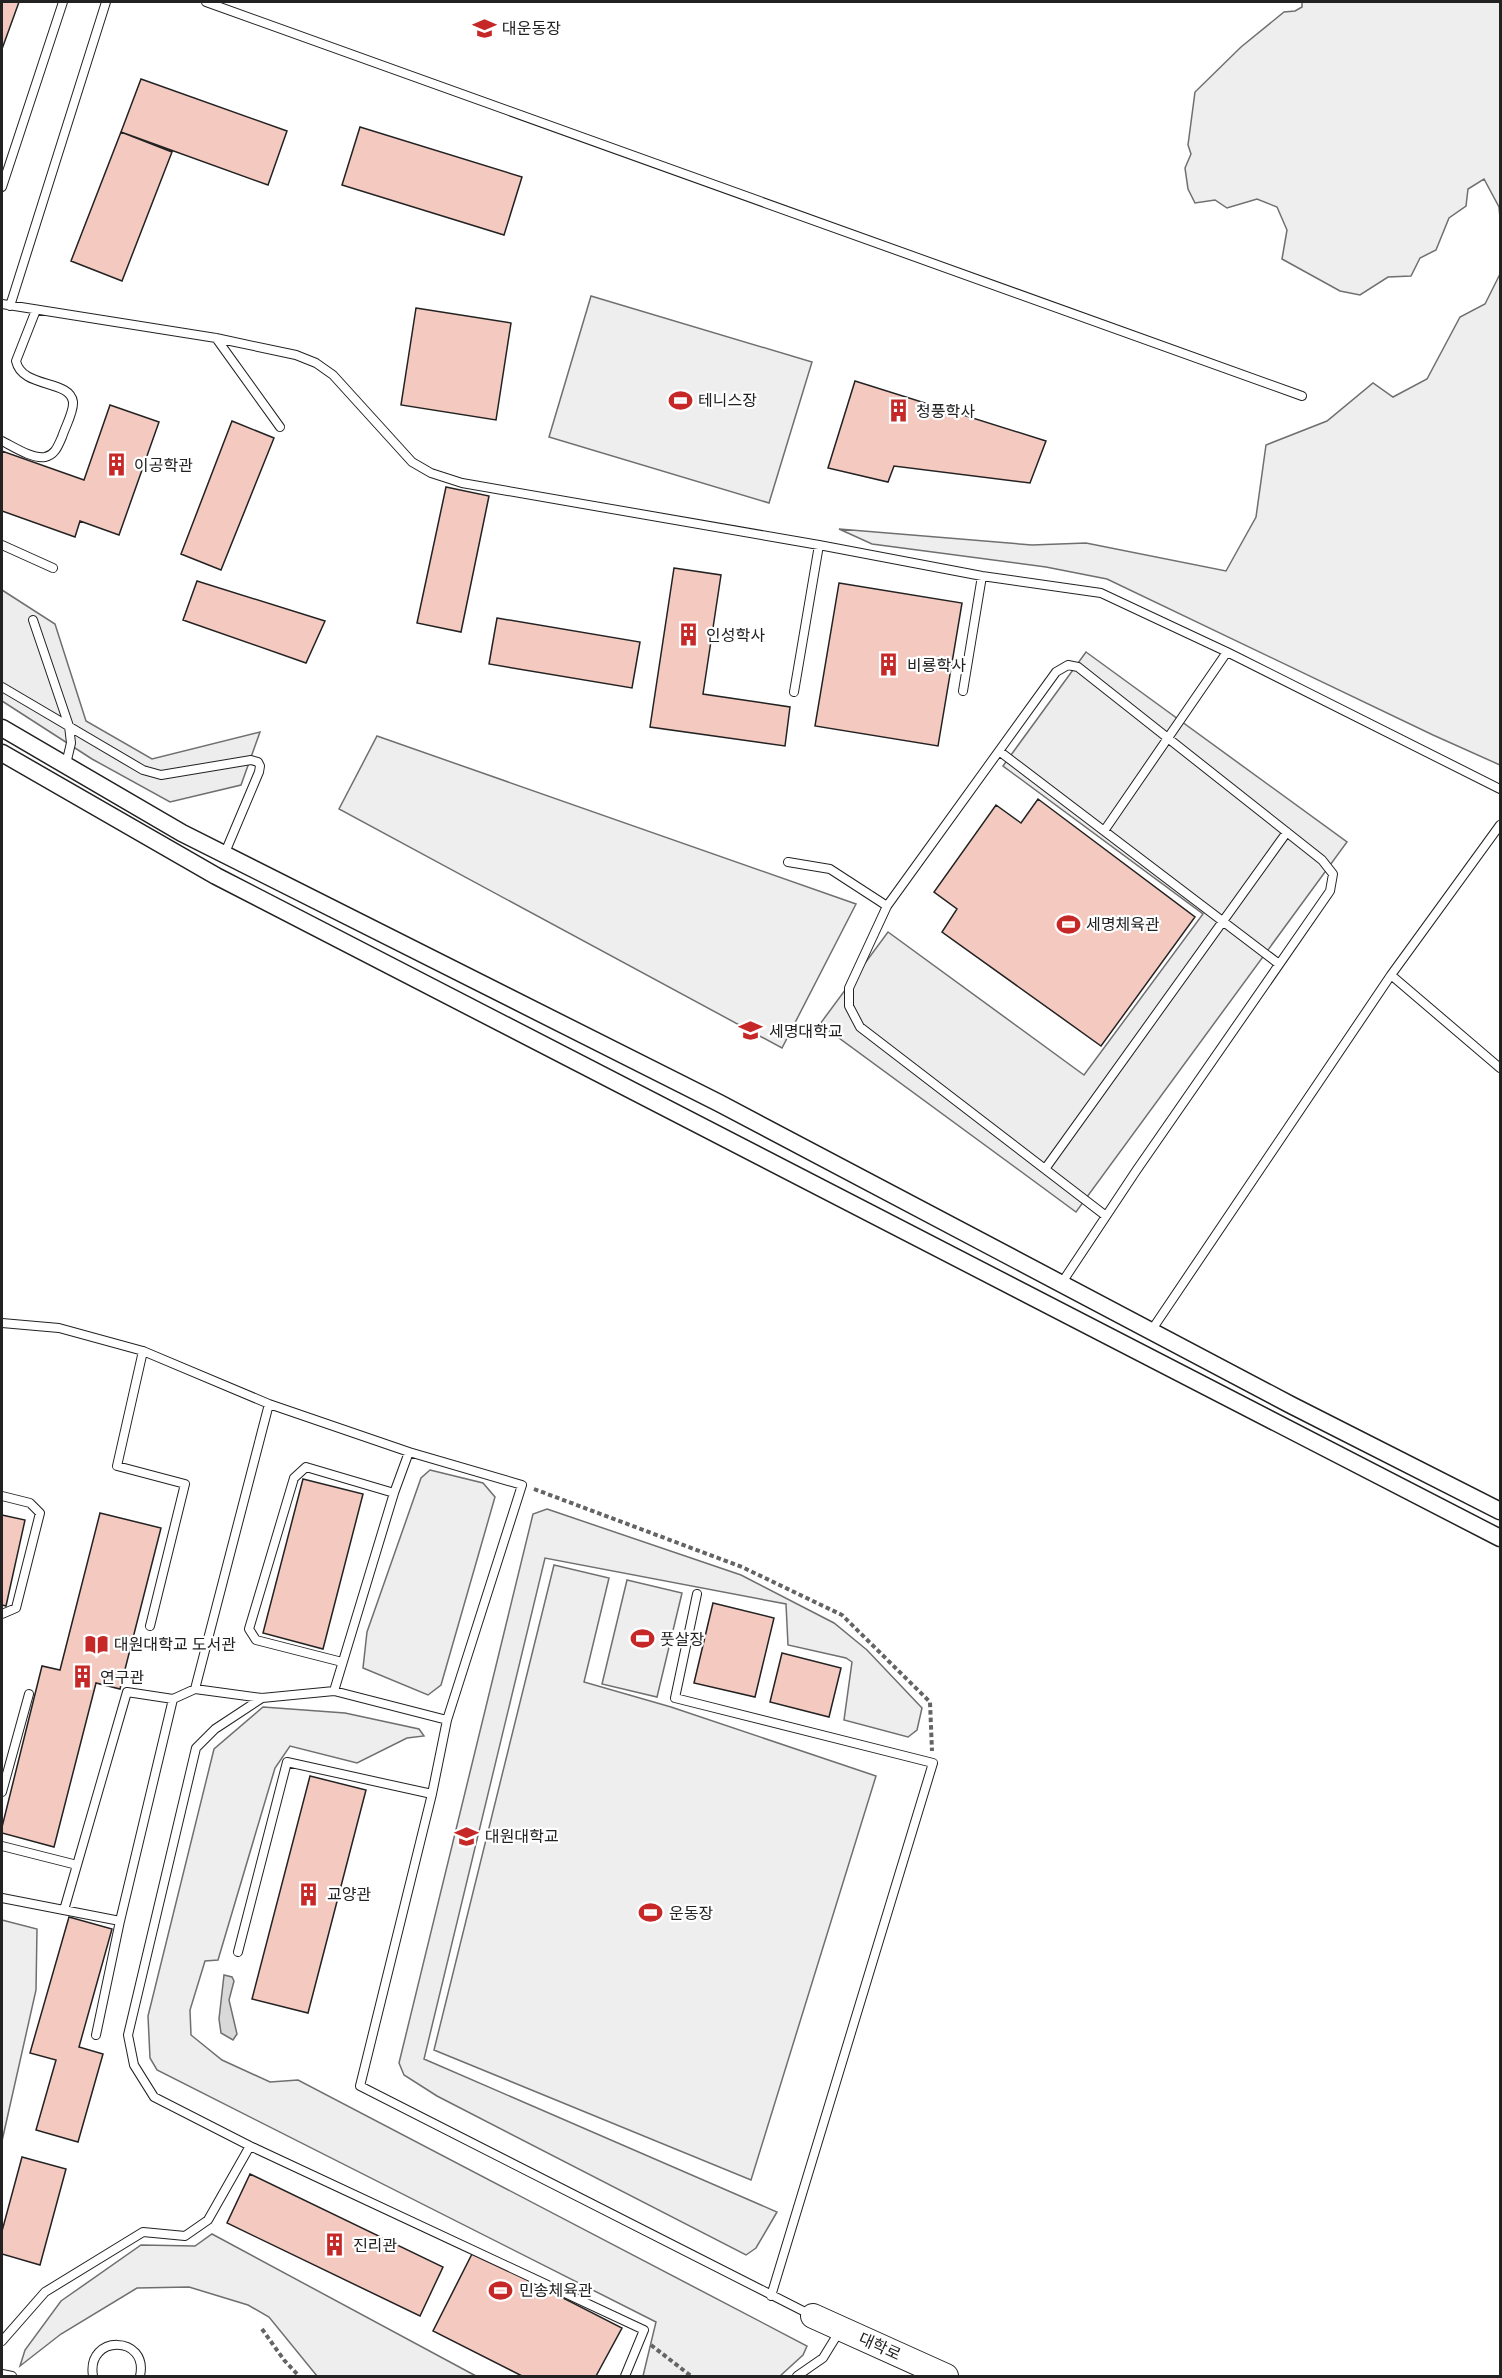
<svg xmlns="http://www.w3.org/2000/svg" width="1502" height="2378" font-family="'Open Sans','Noto Sans KR',sans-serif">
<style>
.green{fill:#eee;stroke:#6f6f6f;stroke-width:1.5}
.parking{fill:#ededed;stroke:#6f6f6f;stroke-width:1.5}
.water{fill:#d9d9d9;stroke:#6f6f6f;stroke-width:1.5}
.building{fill:#f3c9c0;stroke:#222;stroke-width:1.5}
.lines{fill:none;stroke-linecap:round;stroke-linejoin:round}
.lane-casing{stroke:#222;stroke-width:10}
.street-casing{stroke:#222;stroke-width:19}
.secondary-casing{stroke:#222;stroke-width:26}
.path{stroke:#646464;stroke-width:4;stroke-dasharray:4.5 3;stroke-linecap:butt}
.lane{stroke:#fff;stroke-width:8}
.street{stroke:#fff;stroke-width:16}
.secondary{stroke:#fff;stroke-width:24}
.labels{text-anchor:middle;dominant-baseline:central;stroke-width:4.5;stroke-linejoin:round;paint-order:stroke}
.poi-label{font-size:16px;fill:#222;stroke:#fff;text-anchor:start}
.street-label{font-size:16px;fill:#222;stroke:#fff}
</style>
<rect width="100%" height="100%" fill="#fff"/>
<!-- green -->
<path class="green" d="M1302,2H1500V218L1499,207L1484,179L1468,189L1466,206L1449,218L1436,250L1420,258L1411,276L1388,277L1360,295L1340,291L1282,259L1287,230L1277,207L1257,199L1227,208L1215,200L1195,203L1188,189L1185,168L1191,154L1188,145L1195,92L1241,47L1284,12L1295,11L1302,7Z
M1500,274V765L1433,735L1107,579L1046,567L872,544L839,529L1032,545L1086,543L1226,571L1256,517L1266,445L1327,421L1373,383L1393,397L1427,379L1460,317L1485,304Z
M591,296L812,362L769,503L549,437Z
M377,736L856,904L782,1048L339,809Z
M430,1470L483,1483L495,1497L441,1685L428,1695L363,1668L367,1632L421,1478Z
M547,1509L741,1575L834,1623L867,1650L922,1708L917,1730L908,1737L844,1720L852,1662L846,1658L788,1645L786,1604L545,1558L424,2059L777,2212L756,2248L746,2255L437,2096L404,2075L399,2063L533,1514Z
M554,1565L609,1578L584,1682L671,1707L876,1776L751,2180L434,2050Z
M627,1580L682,1593L657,1697L602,1684Z
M263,1707L345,1713L419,1729L424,1736L407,1738L357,1763L290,1746L275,1768L218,1960L205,1961L190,2010L191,2035L222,2060L270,2082L298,2080L807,2346L803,2355L780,2376H643L656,2322L157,2070L150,2058L148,2016L214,1749Z
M2,1920L37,1929L36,1990L2,2141Z
M212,2234L476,2376H317L269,2317L248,2305L189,2287L137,2288L61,2334L20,2366L25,2350L61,2301L141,2245L195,2246Z"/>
<!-- parking -->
<path class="parking" d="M2,590L55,624L86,721L152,759L260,732L241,785L170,802L92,759L2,701Z
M1086,652L1347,842L1076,1212L820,1024L888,932L1084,1075L1203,914L1003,766Z"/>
<!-- water -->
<path class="water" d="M224,1975L232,1977L234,1981L229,2000L237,2034L233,2040L221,2033L219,2019Z"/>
<!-- building -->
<path class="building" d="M2,2H19L2,49Z
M141,79L287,131L268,185L121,132Z
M360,127L522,177L504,235L342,185Z
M121,132L172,152L122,281L71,261Z
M416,308L511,323L496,420L401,405Z
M855,381L1046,441L1030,483L894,466L888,482L828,468Z
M110,405L159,422L119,535L80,521L75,537L2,511V451L84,480Z
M232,421L274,438L221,570L181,554Z
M446,487L489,496L461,632L417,623Z
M674,568L721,575L703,694L790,707L785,746L650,727Z
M197,581L325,621L306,663L183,620Z
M839,583L962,603L938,746L815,726Z
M497,618L640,642L632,688L489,664Z
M1038,799L1195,917L1101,1046L942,932L957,909L934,892L996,805L1021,823Z
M303,1479L363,1494L323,1649L263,1633Z
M100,1513L161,1528L120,1689L96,1683L54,1847L2,1833V1827L42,1666L60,1670Z
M2,1515L25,1520L6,1606L2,1605Z
M713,1603L774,1618L755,1697L694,1683Z
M782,1653L841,1668L829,1717L770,1702Z
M310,1776L366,1790L308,2013L252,1999Z
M69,1917L112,1929L79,2047L103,2054L78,2142L36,2130L56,2060L30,2053Z
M22,2157L66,2169L40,2265L2,2254V2231Z
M250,2174L443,2267L420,2316L227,2223Z
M473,2252L622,2328L596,2376H522L433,2331Z"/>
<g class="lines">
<defs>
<path id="lane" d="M206,2L1302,396
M2,187L63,2
M2,304L216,338L296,355L316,363L333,375L412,462L431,473L462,483L819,545L982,576L1101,593L1227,652L1500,789
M10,306L106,2
M216,338L280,427
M2,441C14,447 32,459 45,457C55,455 58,446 62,437C65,427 74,412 73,402C70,379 22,389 16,361L36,310
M2,545L53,568
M33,620L69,726L71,743L66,764
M2,687L143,770L161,775L251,760L258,762L260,766L259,772L224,855
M963,691L982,576
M794,692L819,545
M999,751L1279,964
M1500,825L1391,975L1500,1068
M1104,831L1227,652
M788,862L830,869L887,906
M1045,1169L1287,832
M1061,1284L1136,1171L1330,891L1333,874L1322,860L1078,667L1068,665L1056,672L887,906L849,988V1006L860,1027L1106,1216
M2,1323L59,1328L143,1351L269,1404L409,1452L522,1485L447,1720L432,1794L360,2086L813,2316
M1151,1331L1391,975
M143,1351L117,1466L185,1484L150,1626
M394,1493L409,1452
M2,1496L30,1503L40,1513L16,1608L2,1614
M697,1594L675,1698L933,1763L771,2296
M195,1689L269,1404
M334,1691L394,1493L306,1467L294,1478L249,1629L256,1640L342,1662
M262,1698L215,1729L196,1748L128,2035L134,2065L154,2097L250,2146L644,2330L625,2376
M2,1792L29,1694
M2,1846L77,1865
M2,1898L120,1921L173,1699
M64,1910L127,1692L173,1699L195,1689L262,1698L334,1691L447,1720
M238,1952L287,1762L432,1794
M96,2035L120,1921
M2,2341L45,2292L143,2232L185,2236L208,2220L250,2146
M2,2374L12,2376
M93,2376C86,2334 149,2335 140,2376
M797,2376L823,2358L839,2332"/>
<path id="street" d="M2,728L182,833L719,1103L1291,1405L1500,1511
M2,753L216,876L1500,1538"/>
<path id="secondary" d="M813,2316L946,2376"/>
</defs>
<!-- lane casing -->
<use href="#lane" class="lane-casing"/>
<!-- street casing -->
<use href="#street" class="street-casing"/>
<!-- secondary casing -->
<use href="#secondary" class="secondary-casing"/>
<!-- path -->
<path class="path" d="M534,1489L742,1567L842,1615L930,1702L932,1751
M262,2329L284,2360L299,2376
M651,2345L691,2376"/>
<!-- lane -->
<use href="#lane" class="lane"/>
<!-- street -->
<use href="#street" class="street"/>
<!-- secondary -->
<use href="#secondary" class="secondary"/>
</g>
<!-- icons -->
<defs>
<symbol id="school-bare" viewBox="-9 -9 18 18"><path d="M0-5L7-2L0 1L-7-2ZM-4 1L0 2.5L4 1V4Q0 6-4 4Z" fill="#c62828" stroke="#fff" stroke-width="2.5" paint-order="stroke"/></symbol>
<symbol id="stadium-bare" viewBox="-9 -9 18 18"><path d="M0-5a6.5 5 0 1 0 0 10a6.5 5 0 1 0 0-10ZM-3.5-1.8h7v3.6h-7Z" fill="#c62828" stroke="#fff" stroke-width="2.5" paint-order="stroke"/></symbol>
<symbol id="building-bare" viewBox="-9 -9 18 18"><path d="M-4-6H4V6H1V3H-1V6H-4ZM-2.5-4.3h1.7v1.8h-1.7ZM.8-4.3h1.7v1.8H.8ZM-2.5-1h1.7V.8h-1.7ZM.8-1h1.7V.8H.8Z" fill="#c62828" stroke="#fff" stroke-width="2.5" paint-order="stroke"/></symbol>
<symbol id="university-bare" viewBox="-9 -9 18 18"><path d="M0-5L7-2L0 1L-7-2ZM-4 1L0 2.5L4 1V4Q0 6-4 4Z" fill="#c62828" stroke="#fff" stroke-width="2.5" paint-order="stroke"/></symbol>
<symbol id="library-bare" viewBox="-9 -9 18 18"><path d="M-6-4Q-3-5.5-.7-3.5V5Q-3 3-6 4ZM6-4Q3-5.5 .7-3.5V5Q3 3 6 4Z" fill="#c62828" stroke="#fff" stroke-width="2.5" paint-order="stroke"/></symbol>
</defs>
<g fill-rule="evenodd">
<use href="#school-bare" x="468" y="12" width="33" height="33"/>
<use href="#stadium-bare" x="664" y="384" width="33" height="33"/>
<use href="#building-bare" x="882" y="394" width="33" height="33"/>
<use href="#building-bare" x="100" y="448" width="33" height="33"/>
<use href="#building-bare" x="672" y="618" width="33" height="33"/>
<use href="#building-bare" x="872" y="648" width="33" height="33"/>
<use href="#stadium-bare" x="1052" y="908" width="33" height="33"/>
<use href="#university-bare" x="734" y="1014" width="33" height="33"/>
<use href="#stadium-bare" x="626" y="1622" width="33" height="33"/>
<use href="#library-bare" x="80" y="1628" width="33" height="33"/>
<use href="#building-bare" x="66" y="1660" width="33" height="33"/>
<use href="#university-bare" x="450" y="1820" width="33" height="33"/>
<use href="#building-bare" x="292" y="1878" width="33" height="33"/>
<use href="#stadium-bare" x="634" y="1896" width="33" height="33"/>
<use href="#building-bare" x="318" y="2228" width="33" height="33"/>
<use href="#stadium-bare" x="484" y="2274" width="33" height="33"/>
</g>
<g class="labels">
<!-- poi labels -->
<g class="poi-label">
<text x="502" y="28">대운동장</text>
<text x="698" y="400">테니스장</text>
<text x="916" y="411">청풍학사</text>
<text x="134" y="465">이공학관</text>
<text x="706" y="635">인성학사</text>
<text x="907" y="665">비룡학사</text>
<text x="1086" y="924">세명체육관</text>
<text x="769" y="1031">세명대학교</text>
<text x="660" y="1639">풋살장</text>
<text x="114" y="1644">대원대학교 도서관</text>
<text x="100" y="1677">연구관</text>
<text x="485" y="1836">대원대학교</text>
<text x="327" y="1894">교양관</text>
<text x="669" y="1913">운동장</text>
<text x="353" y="2245">진리관</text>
<text x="519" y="2290">민송체육관</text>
</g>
<!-- street labels -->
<g class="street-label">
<text transform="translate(880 2346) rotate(24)">대학로</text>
</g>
</g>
<!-- border -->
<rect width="1502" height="2378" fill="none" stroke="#222222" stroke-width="6"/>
</svg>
